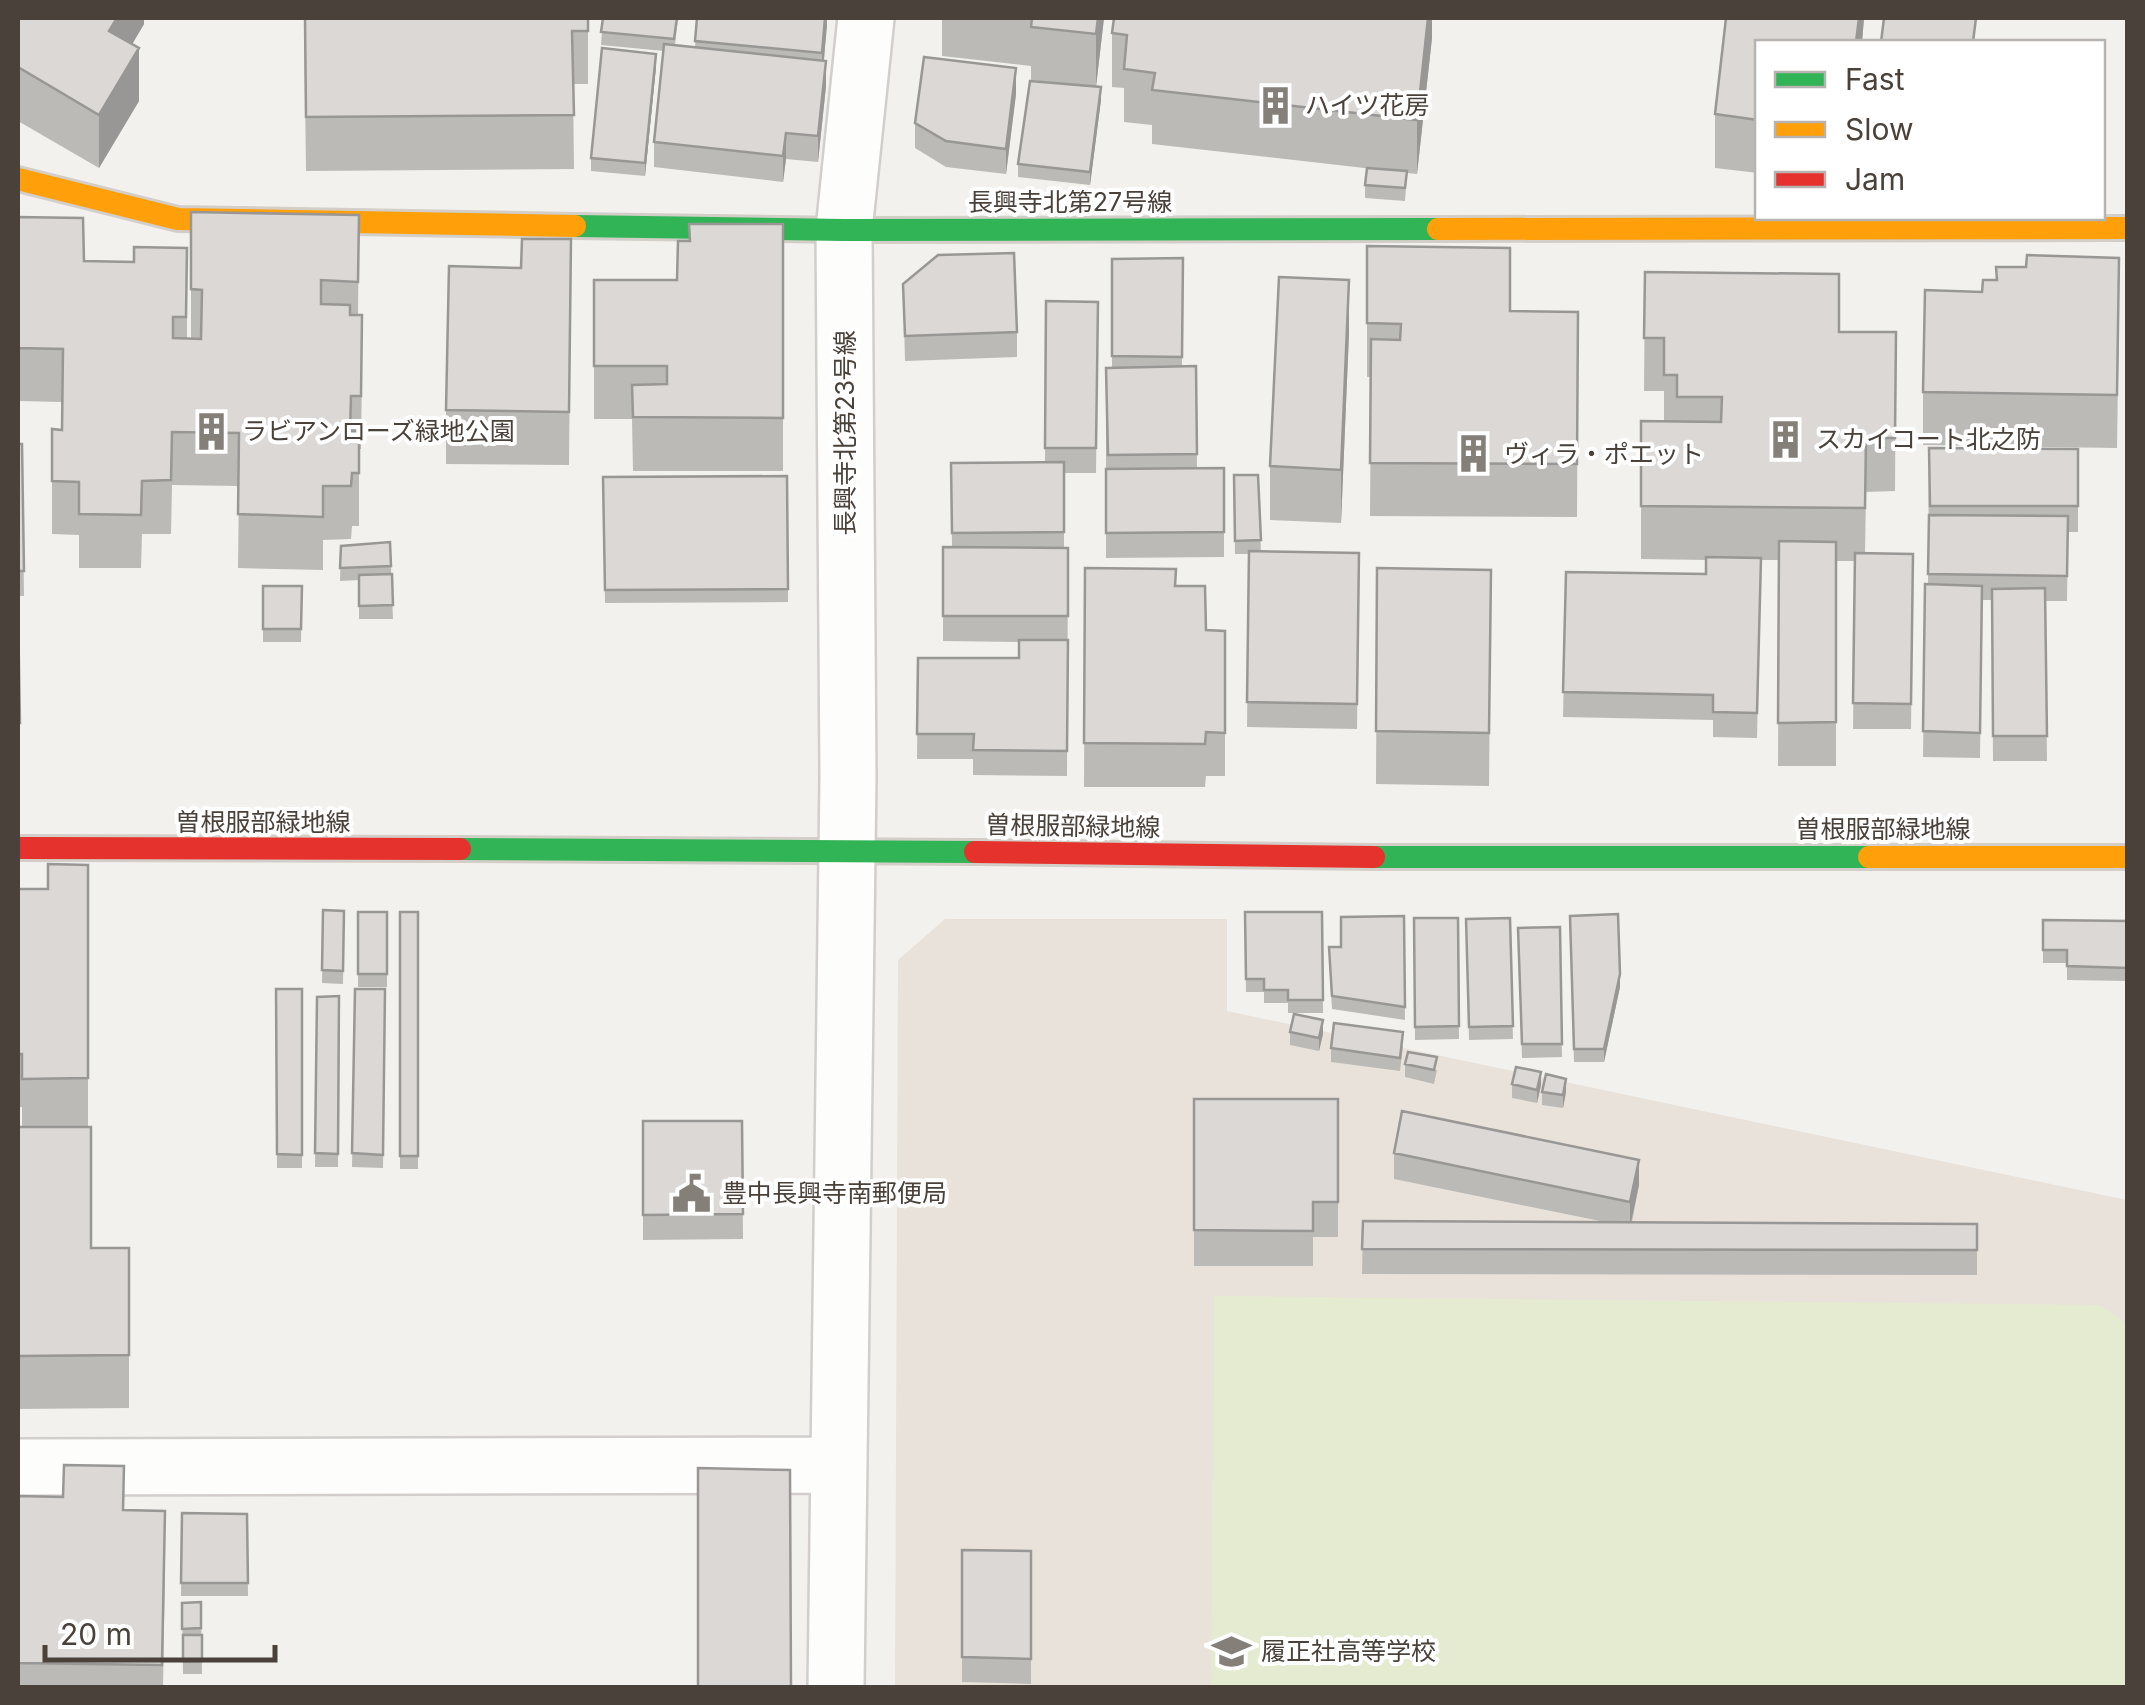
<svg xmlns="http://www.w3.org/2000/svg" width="2145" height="1705" font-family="Inter,'Noto Sans JP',sans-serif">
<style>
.education{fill:#e9e2da}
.pitch{fill:#e5ebd0}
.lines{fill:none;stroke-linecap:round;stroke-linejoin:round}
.street-casing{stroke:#d1cecc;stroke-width:60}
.fast-casing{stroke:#d3cec7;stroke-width:28}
.slow-casing{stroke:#d3cec7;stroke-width:28}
.jam-casing{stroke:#d3cec7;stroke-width:28}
.street{stroke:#fdfdfc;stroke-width:55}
.fast{stroke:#30b455;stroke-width:22}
.slow{stroke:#ff9f0a;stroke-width:22}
.jam{stroke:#e5322d;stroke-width:22}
.wall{fill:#bcbab7}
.shaded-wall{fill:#999795}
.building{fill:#dbd8d5;stroke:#999795;stroke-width:2.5}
.labels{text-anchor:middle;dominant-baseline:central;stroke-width:8;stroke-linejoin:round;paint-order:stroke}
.poi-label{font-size:25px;fill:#49413a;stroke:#fff;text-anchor:start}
.street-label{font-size:25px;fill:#49413a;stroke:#fff}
</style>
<rect width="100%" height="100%" fill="#f3f1ee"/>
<!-- education -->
<path class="education" d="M945,919H1227V1011L2127,1200V1687L895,1688L898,960Z"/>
<!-- pitch -->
<path class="pitch" d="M1214,1296L2100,1305L2127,1324V1687H1211Z"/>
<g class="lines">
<defs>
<path id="street" d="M18,1467L837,1465
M836,1688L848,777L844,230L866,18"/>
<path id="fast" d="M575,226L844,230L1438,229
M460,849L975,852
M1374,857H1869"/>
<path id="slow" d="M18,179L178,219L575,226
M1438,229L2128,228
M1869,857H2128"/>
<path id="jam" d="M18,848L460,849
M975,852L1374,857"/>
</defs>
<!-- street casing -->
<use href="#street" class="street-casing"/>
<!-- fast casing -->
<use href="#fast" class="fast-casing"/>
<!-- slow casing -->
<use href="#slow" class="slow-casing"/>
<!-- jam casing -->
<use href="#jam" class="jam-casing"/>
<!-- street -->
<use href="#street" class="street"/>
<!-- fast -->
<use href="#fast" class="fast"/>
<!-- slow -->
<use href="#slow" class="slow"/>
<!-- jam -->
<use href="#jam" class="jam"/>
</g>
<!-- wall -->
<path class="wall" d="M18,18H144V24L132,44L139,101L99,168L18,121Z
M304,18H588V84H573L574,169L306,171Z
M603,18H678L675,45L695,47L697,18H827L824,61L826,86L818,162L786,159L783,182L654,167V142L664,51L601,45Z
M942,18H1104L1096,86L1101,100L1090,185L1018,177V164L1068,84L1031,80V66L942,56Z
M1432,18V38L1417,174L1407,173L1405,201L1365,198V185L1373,169L1152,144V125L1124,122V88L1112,87V33Z
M1726,18H1864L1862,42H1758V173L1715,168V114Z
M656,67L645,176L591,171V158Z
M1016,94L1006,174L946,167L915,148V123Z
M191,212L359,215L358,315L362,368L361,449H359V526H352L351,539L323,540V570L238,568L239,486L172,485L171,534H142L141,568H79V535L52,534V429L62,430V402L18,401V414V217L84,261L134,262L187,248V338H191Z
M783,224V471H633L632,419H594V280H677L689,241Z
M571,239L569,465L446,464V410L521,268Z
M1367,246L1510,311L1578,312L1577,517L1370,516L1371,377H1367Z
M1183,258L1182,366H1196L1197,468H1224V557L1106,558V368H1112V259Z
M2026,267L2119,311L2117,448L1923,445V392L1982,292L1996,280Z
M1645,272L1839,332H1896L1895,491L1866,492L1865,553L1913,554L1911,729H1853L1855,561H1836V766H1778L1779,560H1761L1757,738L1713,737V720L1563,717L1566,572L1706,574V560L1641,559V421H1664V391H1644Z
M903,284L1017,332V357L905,361Z
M1046,301L1098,302L1096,473H1064V548H1068L1067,776L973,775V759H917L918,658H1019V642L943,641V547H952L951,463L1045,462Z
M1349,333L1341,523L1270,520V466Z
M18,444H22L24,596H18Z
M1929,448L2078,449V532H2068L2067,601H2045L2047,761H1993L1992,600H1982L1980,758L1923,757L1925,584H1928Z
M1234,475H1258L1261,552L1359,553L1357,729L1247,727L1249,554H1235Z
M787,476L788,602L605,603L603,477Z
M390,542L393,619H359V580L340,581L341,546Z
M1085,568L1176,586L1206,630L1225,631V776H1206L1205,787H1084Z
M1377,568L1491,570L1489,786L1376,784Z
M263,586H302L301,642H263Z
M18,611L20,723V776H18Z
M88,865V1127L91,1248H129V1408L18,1409V1127H22V1107H18V889H48Z
M323,910L344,911L343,984L322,983Z
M358,912H387V987H358Z
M400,912H418V1169H400Z
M1245,912H1322L1323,1013H1288V1003H1264V992H1246Z
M1404,916L1405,1020L1332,1009L1329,960L1341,947Z
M1570,916L1620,987L1604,1062H1574Z
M1414,918H1458L1459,1039L1415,1040Z
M1510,918L1513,1039L1469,1040L1466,919Z
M2043,920L2128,921V981L2067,980V963H2043Z
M1560,927L1562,1057L1522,1058L1518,928Z
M276,989H302V1168H277Z
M355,989H385L383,1168L352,1167Z
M339,996L338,1167H315L317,997Z
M1290,1032L1323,1034L1319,1051L1290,1045Z
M1403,1046L1400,1071L1331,1062V1048Z
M1405,1064L1437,1070L1434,1084L1405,1077Z
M1512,1084L1541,1085L1537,1103L1512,1098Z
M1542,1092H1566L1563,1108L1542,1105Z
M1194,1099H1338V1237H1313V1266H1194Z
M643,1121H742L743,1239L643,1240Z
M1394,1153L1639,1185L1632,1222L1977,1224V1275L1362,1274L1363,1221L1605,1222L1394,1179Z
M18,1496L63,1497L124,1510L165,1564L163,1688H18Z
M182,1513L247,1514L248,1596H181Z
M962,1550L1031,1551V1684L962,1682Z
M201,1602L202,1674H183L182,1603Z"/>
<!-- shaded-wall -->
<path class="shaded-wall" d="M117,18H144V24L109,84V31Z
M825,18H827V26L822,79V53Z
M1098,18H1104L1096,87V34Z
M1428,18H1432V38L1417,174V120Z
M1859,18H1864L1862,42H1856Z
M139,48V101L99,168V115Z
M656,54V67L645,176V163Z
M826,61V86L818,162V136Z
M1016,68V94L1006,174V149Z
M1101,87V100L1090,185V172Z
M786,133V159L783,182V156Z
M1349,280V333L1341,523V470Z
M1620,974V987L1604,1062V1049Z
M1323,1020V1034L1319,1051V1038Z
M1541,1072V1085L1537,1103V1090Z
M1566,1079V1092L1563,1108V1095Z
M1639,1160V1185L1630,1227V1202Z"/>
<!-- building -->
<path class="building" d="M18,18H117L109,31L139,48L99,115L18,67Z
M305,18H588V31H572L574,115L306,117Z
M603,18H677L674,39L601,32Z
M697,18H825L822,53L695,41Z
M1032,18H1098L1096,34L1031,27Z
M1114,18H1428L1417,120L1152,90L1155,73L1124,69L1127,35L1112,33Z
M1726,18H1859L1856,42H1758V120L1715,114Z
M1884,18H1976L1973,42H1881Z
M664,44L826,61L818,136L786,133L783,156L654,142Z
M602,48L656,54L645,163L591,158Z
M924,57L1016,68L1006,149L946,141L915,123Z
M1030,81L1101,87L1090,172L1018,164Z
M1367,168L1407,171L1405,188L1365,185Z
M191,212L359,215L358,282L321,280V304L350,305V315H362L361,396H351L350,431H359V473H352L351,486H323V517L238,514L239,433L172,432L171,480L142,481L141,515L79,514V482L52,481V429L62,430L63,349L18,348V361V217L83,218L84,261L134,262V247L187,248L186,317H173V338L201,339L202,290L191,289Z
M689,224H783V418L633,417L632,385L667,384V366H594V280H677L678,241H690Z
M522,239H571L569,412L446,410L449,266L521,268Z
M1367,246L1510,248V311L1578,312L1577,464L1370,463L1371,339L1400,340L1401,324L1367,323Z
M1014,253L1017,332L905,336L903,284L938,255Z
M2027,255L2119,258L2117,395L1923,392L1925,290L1982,292L1983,280H1997L1996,267H2026Z
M1183,258L1182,357L1112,356V259Z
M1645,272L1839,274V332H1896L1895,438H1866L1865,508L1641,506V421L1721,422L1722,397H1677V375H1664V338H1644Z
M1279,277L1349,280L1341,470L1270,466Z
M1046,301L1098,302L1096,448H1045Z
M1196,366L1197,454L1108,455L1106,368Z
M18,444H22L24,571H18Z
M1929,448L2078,449V506H1930Z
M1064,462V532L952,533L951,463Z
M1224,468V532L1106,533V469Z
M1234,475H1258L1261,540L1235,541Z
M787,476L788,589L605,590L603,477Z
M1929,515L2068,516L2067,576L1928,574Z
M1779,541L1836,542V722L1778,723Z
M390,542L391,566L340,568L341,546Z
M943,547L1068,548V616H943Z
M1249,551L1359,553L1357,704L1247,702Z
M1855,553L1913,554L1911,704L1853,703Z
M1706,557L1761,558L1757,713L1713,712V695L1563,692L1566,572L1706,574Z
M1085,568L1176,569L1175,586H1205L1206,630L1225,631V733L1206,732L1205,744L1084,743Z
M1377,568L1491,570L1489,733L1376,731Z
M392,574L393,605L359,606V575Z
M1925,584L1982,586L1980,733L1923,731Z
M263,586H302L301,629H263Z
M2045,588L2047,736H1993L1992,589Z
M18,611L20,723H18Z
M1019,640H1068L1067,751L973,750L974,734H917L918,658H1019Z
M48,864L88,865V1078L22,1079V1054H18V889H48Z
M323,910L344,911L343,971L322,970Z
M358,912H387V974H358Z
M400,912H418V1156H400Z
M1245,912H1322L1323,1000H1288V990H1264V979H1246Z
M1618,914L1620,974L1604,1049H1574L1570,916Z
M1404,916L1405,1007L1332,996L1329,947H1341V917Z
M1414,918H1458L1459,1026L1415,1027Z
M1510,918L1513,1026L1469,1027L1466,919Z
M2043,920L2128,921V968L2067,966V950H2043Z
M1560,927L1562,1044H1522L1518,928Z
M276,989H302V1155L277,1154Z
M355,989H385L383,1155L352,1153Z
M339,996L338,1154L315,1153L317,997Z
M1294,1014L1323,1020L1319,1038L1290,1032Z
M1334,1023L1403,1032L1400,1058L1331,1048Z
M1408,1052L1437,1057L1434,1070L1405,1064Z
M1516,1067L1541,1072L1537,1090L1512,1084Z
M1546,1074L1566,1079L1563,1095L1542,1092Z
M1194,1099H1338V1202H1313V1231L1194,1230Z
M1402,1111L1639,1160L1630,1202L1394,1153Z
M643,1121H742L743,1214L643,1215Z
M18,1127H91V1248H129V1355L18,1356Z
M1363,1221L1977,1224V1250L1362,1249Z
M64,1465L124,1466L123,1510L165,1511L162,1665L18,1663V1496L63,1497Z
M698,1468L790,1470L791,1688H698Z
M182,1513L247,1514L248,1583H181Z
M962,1550L1031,1551V1659L962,1657Z
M201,1602V1628L182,1629V1603Z
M183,1635H202V1661H183Z"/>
<!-- icons -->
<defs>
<symbol id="building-bare" viewBox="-9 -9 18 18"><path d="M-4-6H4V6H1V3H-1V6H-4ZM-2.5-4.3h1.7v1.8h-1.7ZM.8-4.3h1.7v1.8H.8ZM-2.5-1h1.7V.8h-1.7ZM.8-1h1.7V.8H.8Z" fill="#847f79" stroke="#fff" stroke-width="2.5" paint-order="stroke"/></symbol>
<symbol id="civic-bare" viewBox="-9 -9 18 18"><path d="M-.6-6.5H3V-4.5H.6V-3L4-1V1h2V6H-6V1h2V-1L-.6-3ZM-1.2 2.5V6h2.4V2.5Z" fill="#847f79" stroke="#fff" stroke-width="2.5" paint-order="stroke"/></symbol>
<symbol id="school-bare" viewBox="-9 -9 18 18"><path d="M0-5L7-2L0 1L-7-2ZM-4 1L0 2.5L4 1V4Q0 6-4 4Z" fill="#847f79" stroke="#fff" stroke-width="2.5" paint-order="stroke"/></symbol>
</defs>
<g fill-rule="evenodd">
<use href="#building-bare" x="1248" y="78" width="55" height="55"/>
<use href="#building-bare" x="184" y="404" width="55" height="55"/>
<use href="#building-bare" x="1758" y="412" width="55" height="55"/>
<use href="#building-bare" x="1446" y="426" width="55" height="55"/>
<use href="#civic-bare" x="664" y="1166" width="55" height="55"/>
<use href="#school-bare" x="1204" y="1624" width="55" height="55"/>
</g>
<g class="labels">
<!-- poi labels -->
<g class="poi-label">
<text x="1305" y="105">ハイツ花房</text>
<text x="242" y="431">ラビアンローズ緑地公園</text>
<text x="1816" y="439">スカイコート北之防</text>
<text x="1504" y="454">ヴィラ・ポエット</text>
<text x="722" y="1193">豊中長興寺南郵便局</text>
<text x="1261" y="1651">履正社高等学校</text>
</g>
<!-- street labels -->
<g class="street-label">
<text x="1070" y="202">長興寺北第27号線</text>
<text transform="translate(845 433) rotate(-90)">長興寺北第23号線</text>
<text x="263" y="822">曽根服部緑地線</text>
<text transform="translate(1073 826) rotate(1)">曽根服部緑地線</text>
<text x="1883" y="829">曽根服部緑地線</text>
</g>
</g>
<!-- border -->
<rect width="2145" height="1705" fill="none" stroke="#49413a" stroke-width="40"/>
<!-- legend -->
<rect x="1755" y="40" width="350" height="180" fill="#ffffff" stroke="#b6b3b0" stroke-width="2.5"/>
<rect x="1775" y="72" width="50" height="15" fill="#30b455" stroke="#b6b3b0" stroke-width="2.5"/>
<text x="1845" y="90" font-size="30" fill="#49413a">Fast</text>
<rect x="1775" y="122" width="50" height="15" fill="#ff9f0a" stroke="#b6b3b0" stroke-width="2.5"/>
<text x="1845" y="140" font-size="30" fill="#49413a">Slow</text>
<rect x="1775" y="172" width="50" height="15" fill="#e5322d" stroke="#b6b3b0" stroke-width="2.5"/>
<text x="1845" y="190" font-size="30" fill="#49413a">Jam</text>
<!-- scale -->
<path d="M45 1645v15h230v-15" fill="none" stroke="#49413a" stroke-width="5"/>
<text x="60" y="1645" font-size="30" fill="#49413a" stroke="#ffffff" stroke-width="8" paint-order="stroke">20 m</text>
</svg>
